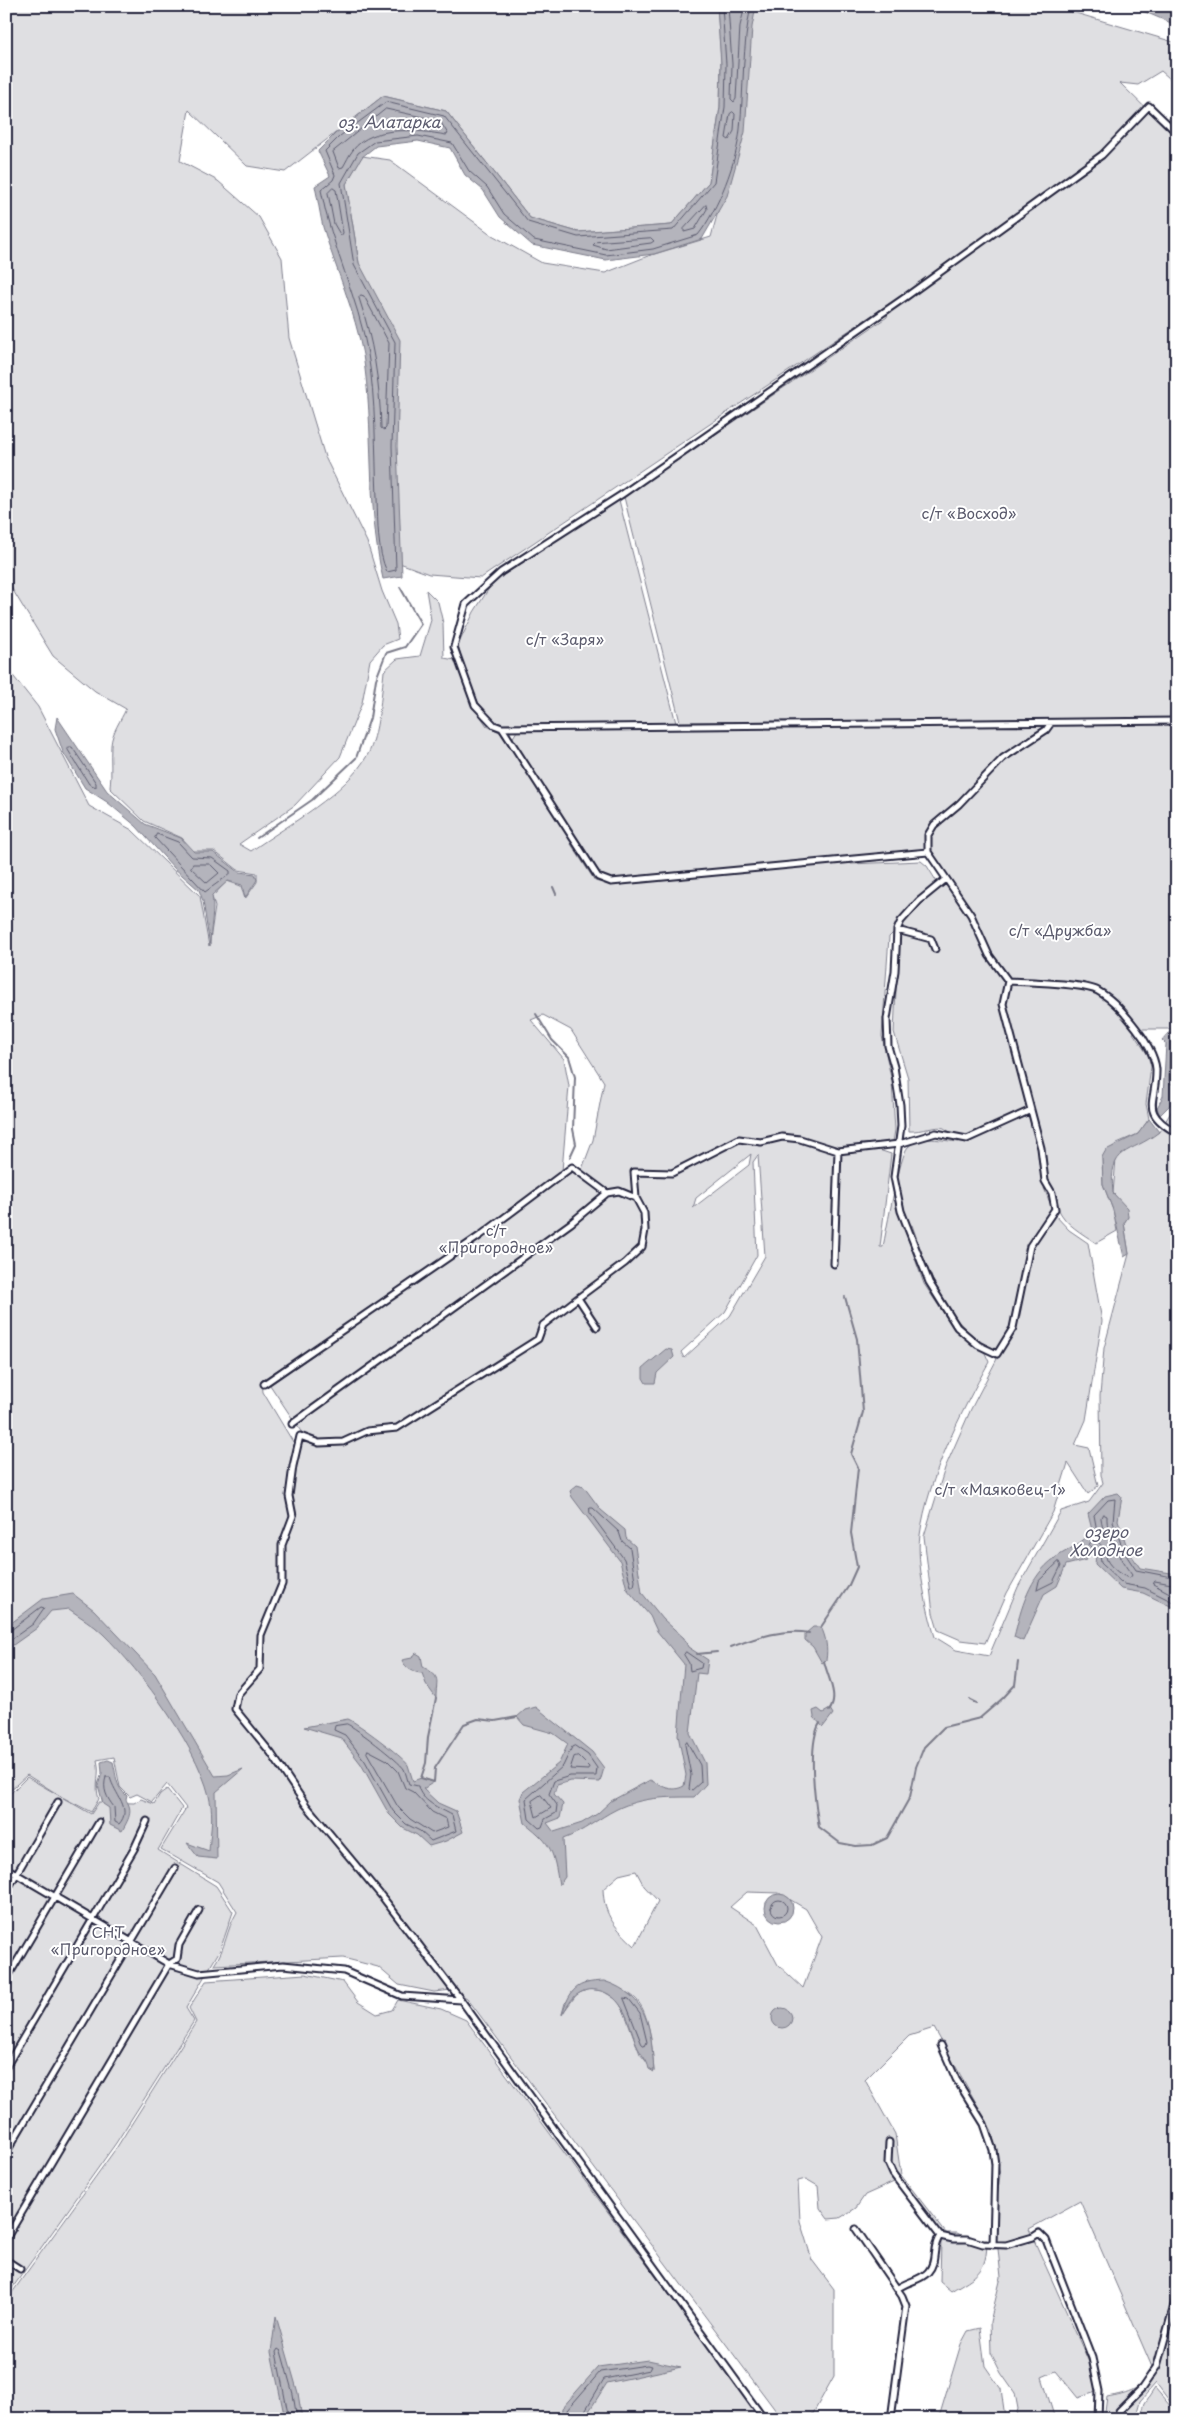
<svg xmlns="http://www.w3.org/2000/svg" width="1183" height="2425" font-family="'Playpen Sans',sans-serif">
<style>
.green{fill:#dfdfe2;stroke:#80808e;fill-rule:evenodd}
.water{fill:#b4b4bc;stroke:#7a7a88}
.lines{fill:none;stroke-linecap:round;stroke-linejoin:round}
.shore{stroke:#5c5c6f;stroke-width:1}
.stream{stroke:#7a7a88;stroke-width:2}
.street-casing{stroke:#22223b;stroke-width:9}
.street{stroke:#fff;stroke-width:5}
.labels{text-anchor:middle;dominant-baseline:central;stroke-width:4;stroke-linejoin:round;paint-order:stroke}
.park-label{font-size:15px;fill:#5b5b6d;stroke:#fff}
.water-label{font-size:16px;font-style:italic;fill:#5c5c6f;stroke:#fff}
</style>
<rect width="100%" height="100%" fill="#fff"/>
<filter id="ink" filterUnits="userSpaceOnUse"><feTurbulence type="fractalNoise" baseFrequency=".02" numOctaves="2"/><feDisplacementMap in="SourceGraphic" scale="10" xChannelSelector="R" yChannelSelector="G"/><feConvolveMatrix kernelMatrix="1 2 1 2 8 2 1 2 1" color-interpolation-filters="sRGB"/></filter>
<g filter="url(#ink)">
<!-- green -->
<path class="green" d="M6,6H717L721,60L720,107L709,182L671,225L578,232L530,218L446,111L383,96L285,172L247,166L189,110L180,161L218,181L259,217L282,258L289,338L325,457L367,542L382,591L396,624L398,639L383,645L370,660L362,703L340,757L295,805L239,844L251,851C289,824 346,794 368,754C378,737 382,691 384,671L397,659L420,656L431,620L426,590L438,602L443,623L444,658L455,660L473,705L487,726L500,732L514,753L519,750L512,739L517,731L1177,724V1029H1141L1133,1033L1148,1055L1151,1067L1146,1104L1149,1119L1138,1134L1117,1143L1102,1157L1103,1184L1113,1210L1117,1231L1096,1243C1082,1233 1065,1225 1058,1208C1055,1199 1056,1193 1050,1186L1044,1188L1052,1208L1027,1245L1016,1304L1021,1305L1032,1245L1055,1215L1069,1230L1088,1243L1102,1321L1086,1420L1075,1445L1089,1448L1098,1486L1088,1494L1068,1463L1053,1512L1007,1593L985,1643L961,1640L938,1630L933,1613L924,1536L945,1468L971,1409L1000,1353C945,1325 931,1280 912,1225L904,1228L924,1284L953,1327L985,1353L989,1362C961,1412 928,1478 920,1535C916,1562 927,1610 935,1637L956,1650L989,1656L1018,1587L1061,1511L1089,1502L1103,1483L1101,1475L1100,1396L1104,1348L1129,1254L1124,1223L1128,1217L1113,1193L1116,1159L1122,1152L1159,1132L1177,1102V2411L1156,2383L1140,2401L1135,2419H1104L1107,2397C1128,2393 1145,2389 1152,2367L1080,2201L1029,2229L1093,2371L1096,2392L1078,2398L1056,2371L1042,2377L1054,2416L1050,2419H1038V2416L1030,2415L1029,2419H1015L1018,2409L1015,2393L1001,2373L991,2353L990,2322L1001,2277L998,2249L992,2237L1000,2175L992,2131L934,2028L909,2036L865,2080L895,2134L901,2175L946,2233H957L974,2241L987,2240C987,2273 977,2275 951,2291L940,2282L941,2239L921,2210L894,2182L865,2195L856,2208L840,2218L828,2219L820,2208L818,2186L806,2179L798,2181L800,2221L812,2260L834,2289V2376L810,2419H782L467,1998L452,1990L434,1992L399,1985L378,1967L343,1958L214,1965C226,1948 226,1930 237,1912L218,1882L161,1849L186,1808L167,1784L152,1802L137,1794L130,1797L120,1787L114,1757L97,1760C101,1774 94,1785 99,1799L91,1812L62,1797L27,1775L6,1794V667L38,707L89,806L132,830L200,896L209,946L215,907L212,897L227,881L241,886L245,899L257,882V873L238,870L214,851H194L182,838L144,821L110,788C112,772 110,760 111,745C112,732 121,720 126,709L95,691L53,656L6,579ZM571,844L580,845L598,875L612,880L701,871L700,877L610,885L595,881ZM930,850L950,880L940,887L927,866L921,861L851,864V858ZM893,933L896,990L894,1032L908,1078L909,1131C920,1132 938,1125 944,1128C950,1131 955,1138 959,1142C943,1141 921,1134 908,1147C900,1154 886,1232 883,1247H880L891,1154L861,1144L893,1142L895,1130L892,1082L882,1036L889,937ZM543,1015L571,1030L604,1082L593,1140L582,1169L562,1171L569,1086L564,1059L531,1020ZM751,1154L749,1165L693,1208L696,1198ZM758,1155L765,1256L730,1316L684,1358L681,1352L725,1312L757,1255L753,1162ZM317,1344L315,1354L270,1385L302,1433L293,1442L263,1392L262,1380ZM636,1871L644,1886L658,1901L635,1946C616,1928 604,1917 603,1889L619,1875ZM747,1892L779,1893L806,1909L822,1937L803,1988L778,1965L757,1925L730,1907ZM586,1982C598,1985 621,1989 631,1995C651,2007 652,2051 654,2071L640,2054L624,2011L617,2000L603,1991L589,1989L577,1994L562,2014L565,2003Z
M754,6H1052L1177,43V85L1161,71L1138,85L1120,83L1177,139V694L1173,696L1170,718L680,722L624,497L887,317L890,303L481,578L429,574L397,562L359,263L346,184L362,156L390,160L492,235L542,263L605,273L648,256L711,237L730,168Z
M619,500L676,723L499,726L478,702L465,672L458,645L474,612L493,582Z
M27,1777L91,1814L99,1802L134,1803L141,1799L154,1804L160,1794L167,1789L182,1808L158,1850L216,1886L233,1912L220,1950L186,2008L194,2021L116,2143L8,2294L6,2293V1798Z
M305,1974L343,1982L358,2002L377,2014L392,2010L398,2000L441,2009L466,2020L761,2419H6V2296L9,2297L117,2147L196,2022L189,2008L206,1981Z
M980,2328L985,2366L1001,2389L1005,2417L1009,2419H933L940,2414L961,2344L968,2331Z
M1155,2388L1171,2407L1177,2419H1140L1145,2403Z"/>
<!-- water -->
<path class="water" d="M717,6H756L752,27L745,132L727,196L702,239L654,254L606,260L532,245L500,217L483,190L465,175L450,148L418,141L376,146L362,157L346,184L359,263L400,340L397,446L402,576L383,579C366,505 375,429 363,355C355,311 336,270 323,227C320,214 318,200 315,186L330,176L318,151L336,133L383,96L446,111L530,218L578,232L671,225L709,182L720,107L721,64Z
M1131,6H1177V32L1171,23Z
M57,717L107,791L145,824L181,838L194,852H213L239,872L255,874L257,880L245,898L242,885L228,881L212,895C215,910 210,930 210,946L203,901L199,890L174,868L136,826L107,802L85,788L63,752L55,729Z
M1168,1033L1177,1034L1175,1100L1160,1115L1157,1108L1163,1096L1166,1044L1162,1040Z
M1149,1119L1159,1132C1130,1155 1108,1145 1113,1193L1127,1208L1128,1217L1124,1223L1129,1254L1124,1257L1113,1210L1103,1184L1102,1157L1106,1150L1138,1134Z
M666,1349L672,1350L674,1357L657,1373L655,1383H646L643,1378V1368Z
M577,1485L584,1487L601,1510L625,1530L626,1538L635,1546L642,1593L663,1619L684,1638L688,1647L708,1660L706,1674L697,1673L690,1733L705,1763L706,1784L694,1797C667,1797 642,1797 617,1809C597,1819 585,1831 563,1839L565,1877L559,1885C553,1851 553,1845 525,1823L520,1799L523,1792L559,1763L568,1744L553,1733L524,1725L517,1717L525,1710L536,1707L592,1752L604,1768L600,1782L571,1781L557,1785L554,1794L563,1804L560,1818L547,1823L554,1832L582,1823L597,1814L611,1801L650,1780C662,1786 671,1793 684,1786L686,1775L678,1735L684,1664L657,1631L650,1616L627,1589L620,1561L572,1497L570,1491Z
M1118,1493L1122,1497L1118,1520L1128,1550L1140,1568L1177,1574V1609L1143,1593L1121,1589L1095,1564L1096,1555L1091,1552L1086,1560L1066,1565L1057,1586L1044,1594L1023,1641L1014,1637C1021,1609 1029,1576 1055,1558C1068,1549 1083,1544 1092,1530L1088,1514L1105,1496Z
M73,1594L94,1610L155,1674L215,1776L228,1775L243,1769L216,1792L217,1859L198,1857L187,1843L209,1851C210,1837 213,1820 211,1806C204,1754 140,1670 103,1634C93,1624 80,1617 69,1609L51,1611L37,1628L6,1650V1627L43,1599Z
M813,1627H821C826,1637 828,1649 826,1660L822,1663L813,1647L805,1640V1634Z
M416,1653L421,1656L423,1667C442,1677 436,1680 436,1698L426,1684L422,1673C414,1673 405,1668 402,1660L412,1658Z
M818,1709L823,1713L830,1709L833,1714L823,1727L814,1717L813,1711Z
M348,1719C358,1723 402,1756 408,1765C410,1770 411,1776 413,1781L421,1778L434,1782L423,1789L438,1803L456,1811L463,1832L446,1841L429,1846L417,1835L403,1828L389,1814L361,1764L341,1738L304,1727Z
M108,1760L113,1762C117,1777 115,1786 127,1796L126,1800C134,1811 128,1820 122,1831L110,1825L109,1808L103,1804L98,1785L102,1773L101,1762Z
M765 1908a14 14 0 1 1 28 0a14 14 0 1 1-28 0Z
M604,1981C650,1996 651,2030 654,2072L649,2069C647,2059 641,2055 637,2046C629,2024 624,1994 596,1990C589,1989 584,1990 578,1994C571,1998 566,2009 562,2015C570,1989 576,1982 604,1981Z
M772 2018a10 10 0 1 1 20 0a10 10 0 1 1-20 0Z
M276,2316L298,2393L302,2419H285L271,2352Z
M648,2360L681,2367L607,2383L584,2419H561L562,2408L598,2367Z"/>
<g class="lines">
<!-- shore -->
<path class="shore" d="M722,6L726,64L725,107L714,182L673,230L578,237L528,222L444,116L386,102L340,136L325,151L335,175L333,180L321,190C331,246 358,297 368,354C376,401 375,450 377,498C378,522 377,550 387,572L396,570L392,446L395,342L354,265L341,183L358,153L375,141L418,136L452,143L469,171L487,187L504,214L534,240L606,255L653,249L698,235C718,210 737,161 740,129C744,88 742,46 751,6
M728,6L732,64L731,99L734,102L736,99L740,26L745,6
M386,109L440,121L448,134L446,135C418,130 373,124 353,150C349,155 346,162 343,167L339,168L333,152Z
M733,112L735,114L734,131L729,140L726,138L730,114Z
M333,188L336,190L343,233L341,236L334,224L328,193Z
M706,205L707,209L695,229L684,232V229Z
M651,238L654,241L651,243L606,249L593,245L596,242Z
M361,295L364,296L389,343L386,428L384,430L381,428C380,383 373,340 359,298Z
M69,747H72L96,783V787L89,784L68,750Z
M157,834L178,842L192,857L212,858L230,871V874L205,892L155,838Z
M193,864H210L219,873L207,883L191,868Z
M1177,1039L1170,1041L1169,1081L1171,1084L1177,1083
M590,1508H593L619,1532L622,1541L630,1548L635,1581L634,1586H631L624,1559L590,1513Z
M1103,1514L1107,1516C1106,1536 1120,1559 1132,1575L1130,1578C1124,1578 1110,1567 1107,1560C1104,1552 1106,1549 1098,1542L1103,1531L1101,1518Z
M1059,1562L1061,1566L1053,1582L1037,1590L1039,1581Z
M1177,1578L1136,1570L1124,1552L1113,1522L1115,1499L1108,1500L1094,1515L1097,1531L1089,1545L1100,1552L1101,1563L1123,1584L1145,1588L1177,1604
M1177,1585L1155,1581L1153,1584L1177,1597
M6,1631L11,1630L41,1607L44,1608L33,1624L6,1643
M686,1652L702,1663L701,1668L690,1671L689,1663L684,1655Z
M347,1724C355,1727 399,1761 404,1769C406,1773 407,1779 409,1784L418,1786C421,1801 439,1808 452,1815L456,1831L431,1841L420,1831L406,1824L393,1811L365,1761L345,1735L334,1730L335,1726Z
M687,1742L700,1765L701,1782L691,1791L689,1789L691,1775L685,1745Z
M575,1746L588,1755L597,1768L596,1776H570L554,1781L549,1794L557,1805L556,1813L545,1819L542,1827L539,1828L529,1819L526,1799L563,1766L572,1747Z
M368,1750L387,1760L398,1771L405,1788L413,1792L432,1812L446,1819L448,1827L432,1833L410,1819L398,1807L367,1753Z
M578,1756L589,1767L588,1770L570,1769L574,1757Z
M106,1777H110C114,1794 133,1809 119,1824L115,1822L114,1807C107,1798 102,1789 106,1777Z
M541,1795L551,1808L536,1817L532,1801Z
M771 1908a8 8 0 1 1 16 0a8 8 0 1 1-16 0Z
M624,1998L629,1999L640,2013L647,2042L645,2046L642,2044Z
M289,2419L276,2352L278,2349L281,2351L293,2394L297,2419
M566,2419L567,2410L600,2372L647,2365L652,2366L650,2370L604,2379L580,2419"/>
<!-- stream -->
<path class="stream" d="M257,838L312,800L356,758L370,718L376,679L386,653L405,647L421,624L400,587
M553,887L556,894
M536,1014L552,1040L569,1057L575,1077L573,1129L576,1144L570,1157
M821,1627L848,1587L857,1567L851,1533L858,1468L851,1454L863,1412L857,1339L845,1297
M731,1647C756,1638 782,1628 809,1633
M697,1654L717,1652
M824,1661C827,1676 840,1697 829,1711
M436,1698L428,1737L426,1763L421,1778L434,1782L435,1768L464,1724L478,1719L495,1721L517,1717
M970,1700L976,1703
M820,1723C807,1744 815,1803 819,1827L840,1843L856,1846L872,1845L887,1838L910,1797L916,1767L924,1747L944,1727L980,1718L1003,1698L1015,1685L1018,1662"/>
<defs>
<path id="street" d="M502,728L1177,721
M928,852L611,882L598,877L502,728L494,725L475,705L454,647L466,604L501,572L621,495L907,296L1102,155L1149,106L1177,133
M946,879L919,901L901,921L897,930L895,971L887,1019L888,1046L894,1067L900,1105L901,1126L894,1177L901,1211L929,1282L957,1327L978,1345L997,1354L1013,1328L1030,1246L1055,1209L1052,1193L1045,1181L1041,1148L1003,1004L1008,981L989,955L971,915L928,852V835L934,825L959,804L1003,758L1046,730L1051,723
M897,930L931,939L935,949
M1008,981C1026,982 1084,983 1098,991C1114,1000 1125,1014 1136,1028C1144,1038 1155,1056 1156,1069C1157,1103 1138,1111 1177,1133
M834,1264L838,1151
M578,1298L625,1263L642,1247L645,1230L644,1213L636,1198L634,1172L672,1173L739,1139L761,1142L782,1137L800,1139L838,1151L899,1144L936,1133L967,1139L1031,1110
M264,1384L481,1235L572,1167L607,1193L619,1191L636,1198
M292,1424L571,1223L607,1193
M6,1868L169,1964L199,1973L283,1965L344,1971L402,1996L461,2000L764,2419
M6,1892L58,1802
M6,1980L99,1822
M461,2000L384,1899L306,1805L271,1753L235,1709L238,1694L260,1669L261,1635L282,1584V1545L293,1516L289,1496L293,1466L300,1436L319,1443L343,1442L367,1431L397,1428L538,1339L543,1325L578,1298L597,1327
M941,2045L956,2079L984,2124L993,2150L995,2164L993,2245
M6,2067L134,1849L147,1821
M889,2142L888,2163L893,2174L940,2236L953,2239H967L983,2244L1006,2245L1033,2237L1039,2233L1046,2240L1092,2358L1099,2391L1098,2419
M6,2153L175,1868
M856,2229L902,2296L906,2306L891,2419
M6,2239L169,1964L177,1959L179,1945L199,1910
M6,2260L20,2269
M897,2289C907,2281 920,2281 928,2272C938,2261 931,2247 940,2236
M1118,2419L1119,2411L1142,2388L1157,2366L1177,2295"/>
</defs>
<!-- street casing -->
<use href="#street" class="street-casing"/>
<!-- street -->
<use href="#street" class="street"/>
</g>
</g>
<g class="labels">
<!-- park labels -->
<g class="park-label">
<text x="969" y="512">с/т «Восход»</text>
<text x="565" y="638">с/т «Заря»</text>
<text x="1060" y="929">с/т «Дружба»</text>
<text x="496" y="1229">с/т<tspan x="496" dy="17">«Пригородное»</tspan></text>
<text x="1000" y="1488">с/т «Маяковец-1»</text>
<text x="108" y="1931">СНТ<tspan x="108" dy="17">«Пригородное»</tspan></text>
</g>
<!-- water labels -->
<g class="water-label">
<text x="389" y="121">оз. Алатарка</text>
<text x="1106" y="1531">озеро<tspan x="1106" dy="18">Холодное</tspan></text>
</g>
</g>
<!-- margin -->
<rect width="1183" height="2425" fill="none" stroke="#fff" stroke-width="25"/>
<rect x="12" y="12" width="1158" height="2400" fill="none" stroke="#22223b" stroke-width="2" filter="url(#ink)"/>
</svg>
